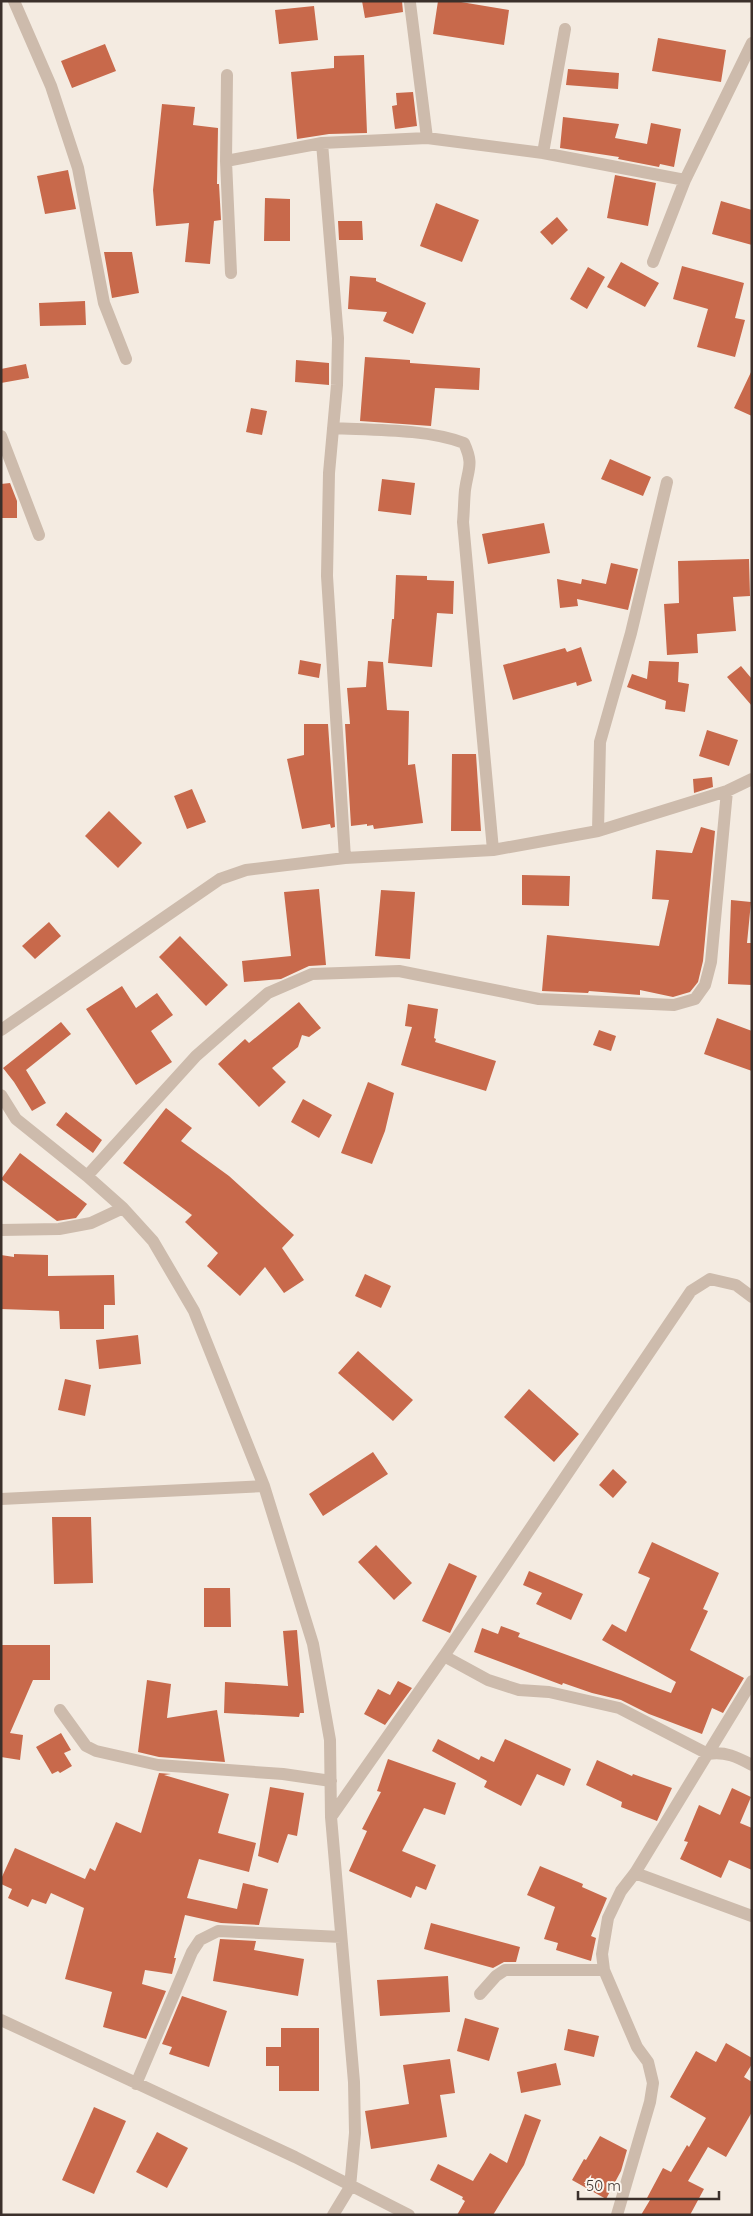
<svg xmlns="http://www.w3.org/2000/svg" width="753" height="2216" font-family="Quicksand,sans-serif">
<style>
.building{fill:#c8694b}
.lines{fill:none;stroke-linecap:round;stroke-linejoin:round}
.minor{stroke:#cdbbac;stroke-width:12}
</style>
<rect width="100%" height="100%" fill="#f4ebe1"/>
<!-- building -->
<path class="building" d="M362,1H402L403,12L365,18Z
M438,1H455L509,10L504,45L433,34Z
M314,6L318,40L279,44L275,10Z
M658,38L726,50L721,82L652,71Z
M105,44L116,71L72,88L61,61Z
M364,55L367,133L329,134L297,139L291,72L334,68V56Z
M568,69L619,73L618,89L566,85Z
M413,92L417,126L395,129L392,106L397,105L396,93Z
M162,104L195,107L193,125L218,128L217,184H219L221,220L214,221L210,264L185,262L189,223L156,226L153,190Z
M563,117L619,124L615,138L647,144L651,123L681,129L674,167L660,164L659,167L618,159L619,157L560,148Z
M68,170L76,209L45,214L37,176Z
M615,175L656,183L648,226L607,218Z
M265,198L290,199V241H264Z
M721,201L752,210V245L712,234Z
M436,203L479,220L462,262L420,246Z
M557,217L568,230L552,245L540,232Z
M338,221H362L363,240H339Z
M104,252H132L139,293L112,298Z
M621,262L659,283L645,307L607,287Z
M682,266L744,283L735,318L745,320L735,357L697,347L708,309L673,299Z
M588,267L605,277L587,309L570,299Z
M350,276L376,278V281L426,303L413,334L383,321L387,312L348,309Z
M85,301L86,325L40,326L39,303Z
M365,357L410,360V363L480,368L479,390L435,388L431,426L360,421Z
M296,360L329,363V385L295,382Z
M26,364L29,378L1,383V369Z
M752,370V416L734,408Z
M251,408L267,411L262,435L246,432Z
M610,459L651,477L643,496L601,479Z
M382,479L415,483L411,515L378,511Z
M10,483L17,501V518H1V484Z
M544,523L550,553L488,564L482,534Z
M749,559L750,596L733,597L736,631L697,634L698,653L667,655L664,604L679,603L678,561Z
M611,563L638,569L628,610L577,599L578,606L560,608L557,579L581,584L582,579L606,584Z
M396,575L427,576V580L454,581L453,614L437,613L432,667L388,663L392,619H394Z
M581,647L592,681L577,686L576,682L513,700L503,665L565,648L567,652Z
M300,660L321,664L319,678L298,674Z
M368,661L383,662L387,710L409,711L408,765L415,764L423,823L374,829L373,825L367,826V824L351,826L345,724H350L347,688L366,687Z
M649,661L679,662L678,682L689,684L685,712L665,709L666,701L627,687L632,674L647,679Z
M741,666L752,679V706L727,677Z
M304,724H328L335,827L331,828L330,824L302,829L287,759L304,755Z
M707,730L738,740L729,766L699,756Z
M452,754H476L481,831H451Z
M712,777L713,787L694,793L693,779Z
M192,789L206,822L187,829L174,796Z
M109,811L142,843L118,868L85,836Z
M701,827L715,831L703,961L698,982L690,992L673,997L640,990V995L589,991L588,993L542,991L547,935L659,946L669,900L652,899L656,850L692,853Z
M522,875L570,876L569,906L522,905Z
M319,889L326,965L309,966L281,979L244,982L242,961L291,956L284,892Z
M381,890L415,892L410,959L375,956Z
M731,900L751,902L747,943H752V985L728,984Z
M49,922L61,936L35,959L22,946Z
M180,936L228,985L206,1006L159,957Z
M122,986L136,1008L157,993L173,1015L151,1031L172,1062L136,1085L86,1009Z
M299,1002L321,1028L309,1037L302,1035L298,1047L272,1068L286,1082L259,1107L218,1064L245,1039L249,1043Z
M408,1004L438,1009L434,1038L436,1039L435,1042L496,1061L486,1091L401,1065L412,1027L405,1026Z
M717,1018L752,1031V1071L704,1054Z
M61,1022L71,1034L26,1070L46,1103L32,1111L14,1082L3,1068Z
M599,1030L616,1036L611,1051L593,1045Z
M368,1082L394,1093L385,1131L372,1164L341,1153Z
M303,1099L332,1115L319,1138L291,1122Z
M166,1108L192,1128L181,1141L229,1176L294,1235L282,1248L304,1280L284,1293L265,1267L240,1296L207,1266L218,1253L185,1222L192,1215L123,1163Z
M66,1112L102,1140L93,1153L56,1125Z
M20,1153L87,1204L76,1218L57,1221L1,1179Z
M14,1254L48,1255V1276L114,1275L115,1305H104V1329H60L59,1311L1,1309V1255L14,1257Z
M365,1274L391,1286L381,1308L355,1296Z
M138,1335L141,1364L99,1369L96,1340Z
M358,1351L413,1400L393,1421L338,1373Z
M65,1379L91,1385L85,1416L58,1410Z
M529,1389L579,1434L554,1462L504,1417Z
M373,1452L388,1474L323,1516L309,1494Z
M613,1469L627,1482L613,1498L599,1485Z
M52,1517H91L93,1583L54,1584Z
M652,1542L719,1573L703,1609L708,1611L690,1650L744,1678L723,1713L712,1708L702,1734L649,1714L621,1700L592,1693L563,1683L562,1685L474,1652L482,1628L498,1634L501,1626L520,1633L518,1637L671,1693L676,1682L602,1640L612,1624L626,1632L650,1578L638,1573Z
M376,1545L412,1583L394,1600L358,1562Z
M449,1563L477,1576L450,1633L422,1621Z
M529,1571L583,1594L571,1620L536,1604L542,1593L523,1585Z
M204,1588H230L231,1627H204Z
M297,1630L304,1713H300L299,1717L224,1713L225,1682L288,1686L283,1631Z
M1,1645H50V1680H33L10,1733L23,1735L20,1760L1,1757Z
M147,1680L171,1684L167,1718L217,1710L225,1762L159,1757L138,1752Z
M398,1681L412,1688L385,1725L364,1714L378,1689L390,1695Z
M61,1733L71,1750L64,1753L72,1766L60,1773L58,1771L52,1774L36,1747Z
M438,1739L479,1760L481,1756L494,1762L505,1739L571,1769L564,1786L537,1774L521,1806L484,1787L487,1781L432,1751Z
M388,1759L456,1783L445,1815L424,1808L402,1851L436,1865L426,1890L416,1886L411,1898L349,1871L367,1831L362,1829L381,1792L377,1791Z
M597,1760L632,1776L633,1774L672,1788L657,1821L621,1807L622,1802L586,1785Z
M159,1773L171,1774L164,1775L229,1794L218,1833L256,1843L249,1872L199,1859L187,1898L237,1909L243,1883L268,1889L259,1925L221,1923L185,1915L174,1958H176L172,1974L145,1970L142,1984L166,1991L146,2039L103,2027L112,1992L65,1979L84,1908L51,1893L46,1904L32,1899L28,1907L8,1898L12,1889L1,1884V1879L15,1848L85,1879L90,1868L95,1871L116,1822L141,1833Z
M270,1787L304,1793L297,1836L288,1834L278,1863L258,1856Z
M732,1788L751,1797L740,1823L752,1828V1870L729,1860L721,1878L680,1859L688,1842L684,1841L699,1805L720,1815Z
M540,1866L583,1884L582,1887L607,1898L591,1936L596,1938L591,1961L556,1950L558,1943L544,1939L555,1907L527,1895Z
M431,1923L520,1947L516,1962H504L493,1968L424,1949Z
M220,1939L256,1941L254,1950L304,1959L298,1996L213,1981Z
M448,1976L450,2012L380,2016L377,1980Z
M182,1996L227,2011L209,2067L169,2054L172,2047L162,2044Z
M465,2018L499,2028L489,2061L457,2051Z
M281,2028H319V2091H279V2066H266V2047H281Z
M568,2029L599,2036L594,2057L564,2050Z
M726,2043L752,2058V2064L744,2077L752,2082V2112L726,2157L708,2147L688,2181L704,2189L690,2215H641L650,2200L647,2198L663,2168L671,2172L687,2145L689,2147L706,2118L670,2097L696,2051L716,2062Z
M450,2059L455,2093L440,2095L447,2137L371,2149L365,2111L409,2104L403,2065Z
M556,2063L561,2085L521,2093L517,2072Z
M94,2107L126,2121L94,2194L62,2180Z
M525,2114L541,2120L524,2165L493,2215H457L465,2201L462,2199L463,2197L430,2180L438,2164L473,2181L490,2153L507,2163Z
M157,2132L188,2148L167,2188L136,2172Z
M600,2136L627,2150L621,2171L606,2199L572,2180L584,2159L586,2160Z"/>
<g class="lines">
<!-- minor -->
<path class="minor" d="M14,1L51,86L78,168L104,303L126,359
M410,3L427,138
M227,75L226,161L231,273
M322,143L338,338L337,385L329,473L327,576L345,858
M543,153L565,29
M226,161L322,143L427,138L543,153L685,180
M653,262L685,180L752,43
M333,428C373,430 428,429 464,443C474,465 468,468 465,490C464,500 464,511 463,522L493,850
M1,436L39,535
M598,831L600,742L631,633L667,482
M1,1030L220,879L246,870L345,858L493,850L598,831L727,791L752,779
M1,1095L16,1119L87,1176L123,1208L153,1241L194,1311L264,1486L313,1644L330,1740L331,1817L354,2082L355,2133L350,2187L333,2215
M87,1176L196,1056L268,993L312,974L399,971L539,999L674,1005L695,999L705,985L711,962L727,791
M1,1230L59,1229L91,1223L123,1208
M1,1499L264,1486
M444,1656L691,1291L710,1279L736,1285L752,1297
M60,1710L86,1746L96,1751L158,1765L283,1774L331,1781
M331,1817L444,1656L488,1680L519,1690L549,1692L619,1708L708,1754C725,1751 737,1757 752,1765
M635,1873L752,1916
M480,1994L496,1976L505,1970H604
M1,2020L295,2157L409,2215
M136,2084L192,1952L200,1940L218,1931L341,1937
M617,2215L650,2102L653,2083L648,2062L637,2047L604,1970L602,1954L608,1918L621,1891L635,1873L752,1681"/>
</g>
<!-- border -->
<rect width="753" height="2216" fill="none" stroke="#3b302b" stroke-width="5"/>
<!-- scale -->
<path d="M578 2191v8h141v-8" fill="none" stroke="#3b302b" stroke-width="2.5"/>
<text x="586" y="2191" font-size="15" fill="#3b302b" stroke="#fbf5ee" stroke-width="4" paint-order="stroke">50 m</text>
</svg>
